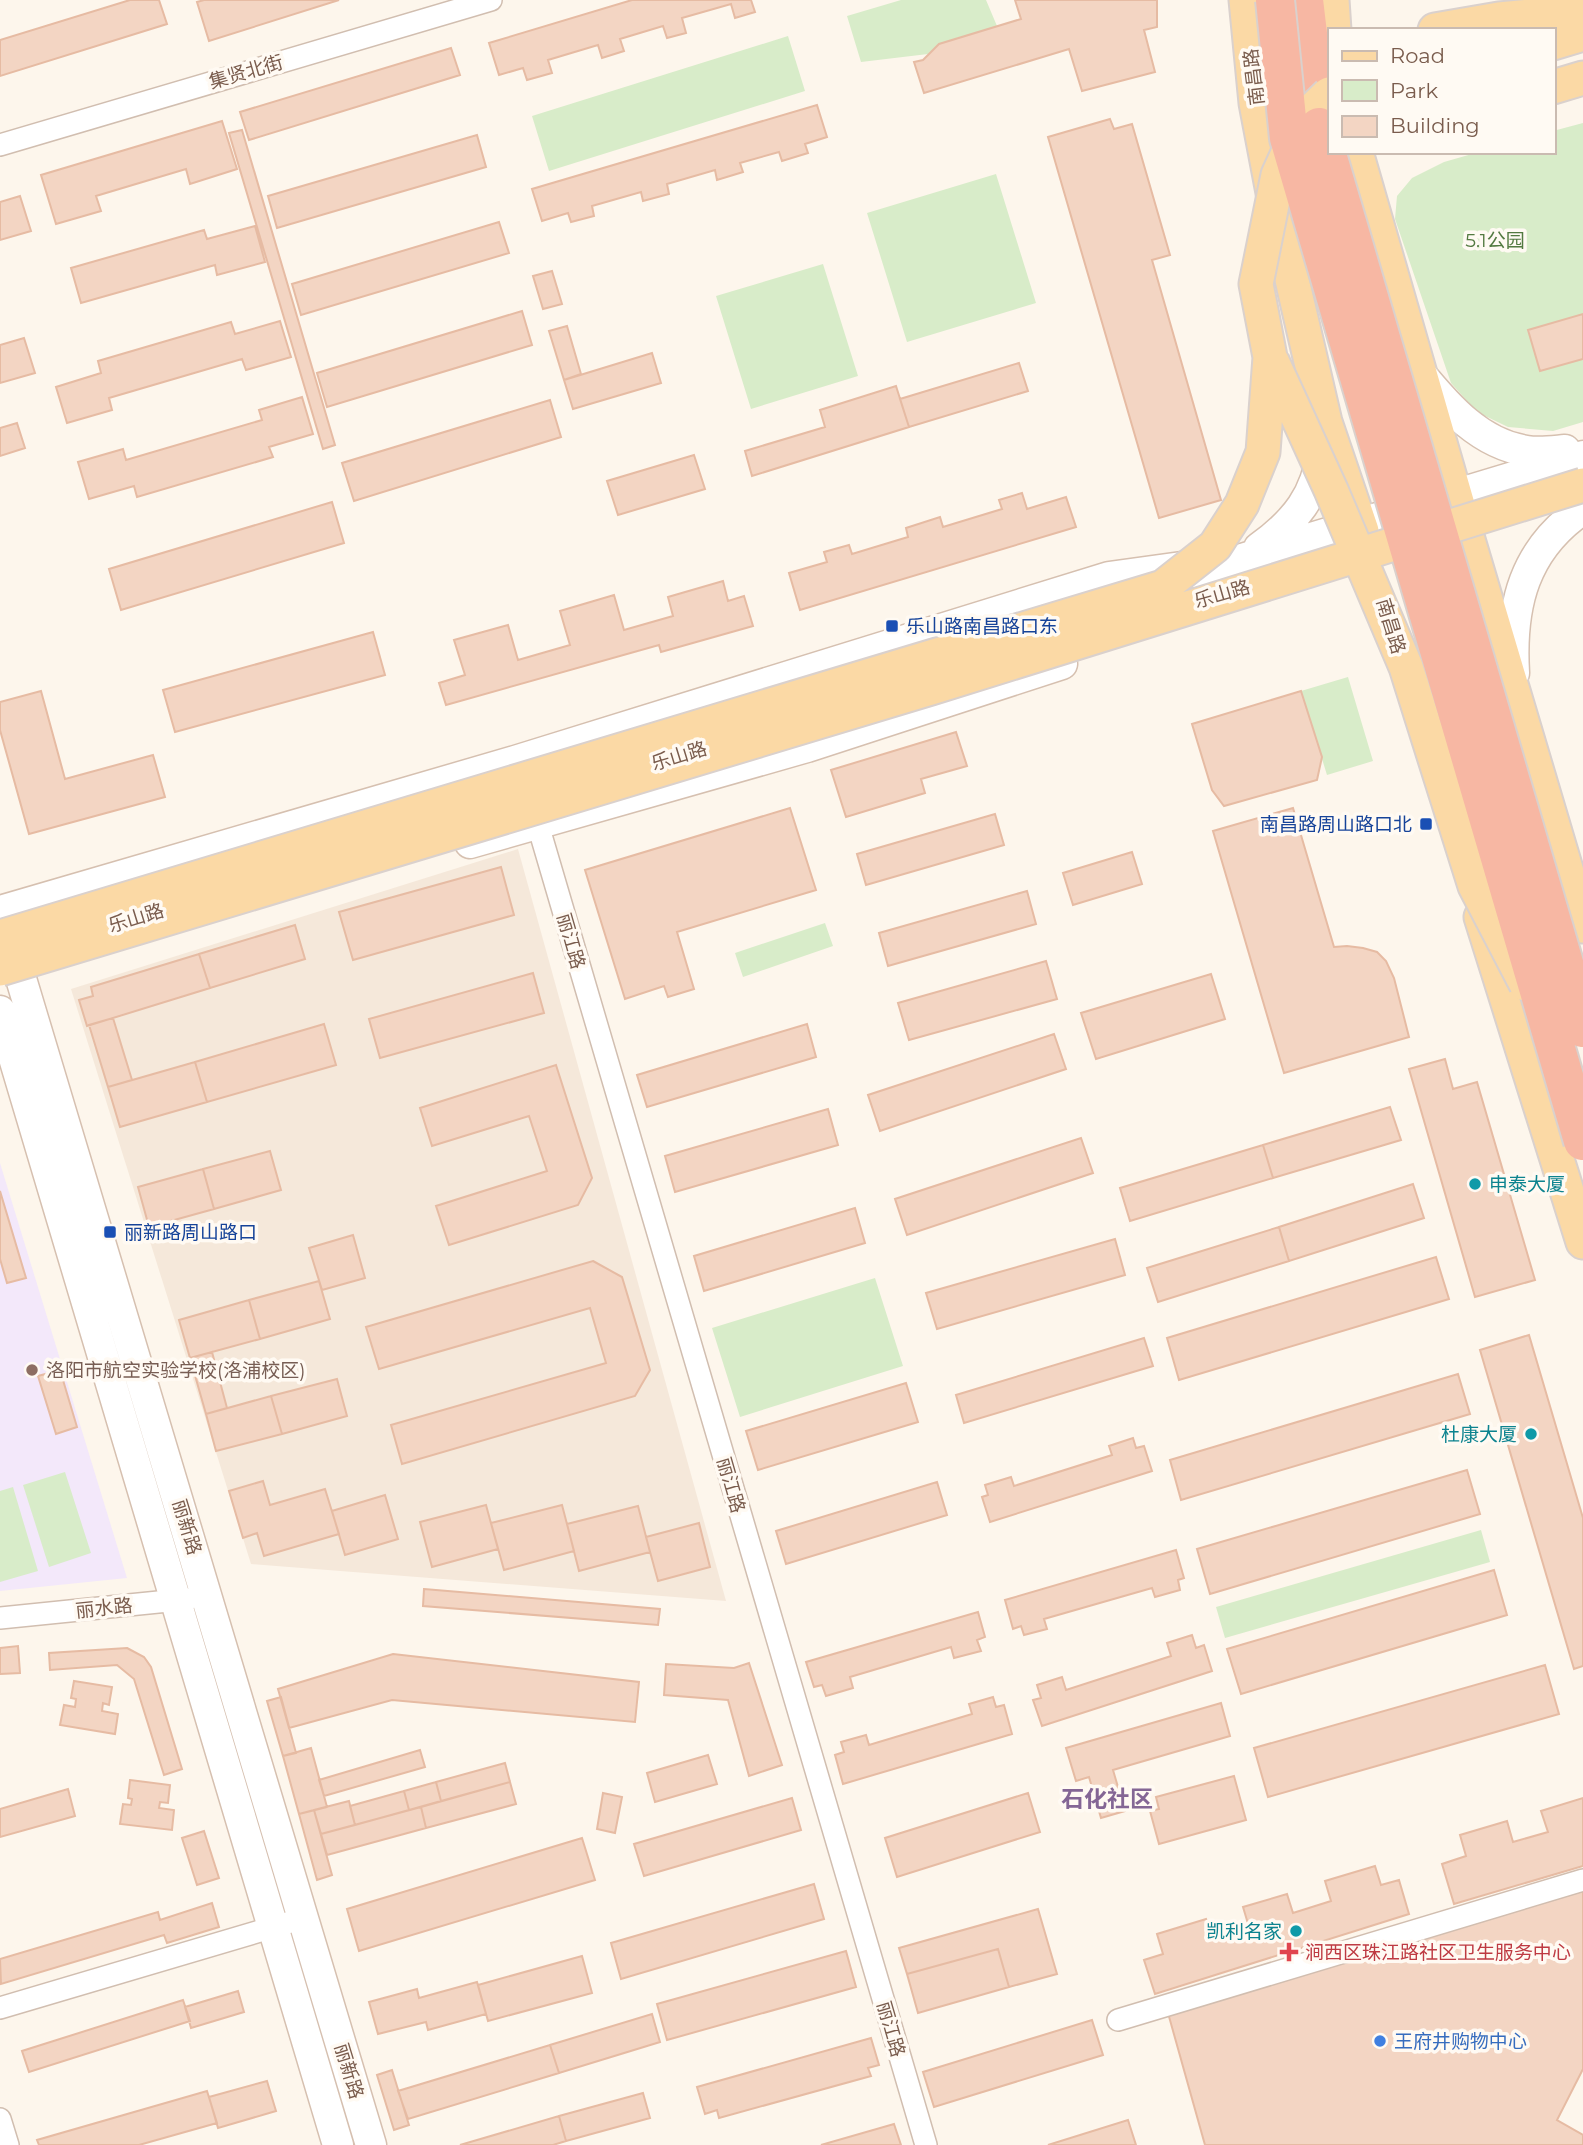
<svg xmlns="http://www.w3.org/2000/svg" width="1583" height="2145" font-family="Montserrat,'Noto Sans SC',sans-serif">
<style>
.residential{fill:#f5e8da}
.education{fill:#f3e8fa}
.green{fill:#d8ecc9}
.building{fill:#f3d5c3;stroke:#e6bba3;stroke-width:2}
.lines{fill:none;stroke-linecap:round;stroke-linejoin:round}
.street-casing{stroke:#d1beb0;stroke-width:24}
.secondary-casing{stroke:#d6c0b0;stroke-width:33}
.primary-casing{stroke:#dad1cd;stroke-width:37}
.highway-casing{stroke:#dad1cd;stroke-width:42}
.street{stroke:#fff;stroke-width:21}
.secondary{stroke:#fff;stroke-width:30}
.primary{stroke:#fbd9a5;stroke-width:33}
.highway{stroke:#f7b7a3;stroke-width:38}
.primary-bridge-casing{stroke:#dad1cd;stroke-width:37;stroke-linecap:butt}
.highway-bridge-casing{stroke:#dad1cd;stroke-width:42;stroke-linecap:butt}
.primary-bridge{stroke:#fbd9a5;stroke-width:33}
.highway-bridge{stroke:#f7b7a3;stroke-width:38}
.transit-dot{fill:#1a4fb4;stroke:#fffaf3;stroke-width:2.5}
.culture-dot{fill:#0f9aa8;stroke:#fffaf3;stroke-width:2.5}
.education-dot{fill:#8d6e63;stroke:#fffaf3;stroke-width:2.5}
.health-dot{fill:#e0444e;stroke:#fffaf3;stroke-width:2.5}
.shop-dot{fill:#3f7fe0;stroke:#fffaf3;stroke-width:2.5}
.labels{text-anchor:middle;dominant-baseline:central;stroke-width:7;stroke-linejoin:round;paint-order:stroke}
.street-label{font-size:19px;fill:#7a5c4d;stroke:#fffaf3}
.park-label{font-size:19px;fill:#537a41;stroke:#fffaf3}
.transit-label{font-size:19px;fill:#164399;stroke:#fffaf3;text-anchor:start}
.culture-label{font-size:19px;fill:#0d838f;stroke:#fffaf3;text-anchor:end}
.education-label{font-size:19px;fill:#785e54;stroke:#fffaf3;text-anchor:start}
.health-label{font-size:19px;fill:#be3a42;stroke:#fffaf3;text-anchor:start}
.shop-label{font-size:19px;fill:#366cbe;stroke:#fffaf3;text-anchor:start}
.quarter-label{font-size:23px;font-weight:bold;fill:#846695;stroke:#fffaf3}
</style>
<rect width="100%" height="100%" fill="#fdf6ec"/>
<!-- residential -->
<path class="residential" d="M518,849L726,1601L251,1564L71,989Z"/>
<!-- education -->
<path class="education" d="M0,1163L127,1578L0,1591Z"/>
<!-- green -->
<path class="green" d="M901,0H986L997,26L939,44L928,54L861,62L847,16Z
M788,36L805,91L549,171L532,116Z
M1583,123V422L1553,431L1508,427L1477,412L1451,383L1395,219L1397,196L1412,178L1444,162L1479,152H1553V131Z
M996,174L1036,303L907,342L867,213Z
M823,264L858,376L751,409L716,296Z
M1348,677L1373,761L1327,775L1301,691Z
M825,923L833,946L743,977L735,953Z
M875,1278L903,1366L740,1417L712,1328Z
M65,1472L91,1553L49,1567L23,1485Z
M13,1487L38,1571L0,1582V1491Z
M1481,1530L1490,1562L1225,1638L1216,1607Z"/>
<!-- building -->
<path class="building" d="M130,0H159L167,24L0,76V40Z
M204,0H339L209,41L197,2Z
M632,0H751L755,12L735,18L731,4L682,18L686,33L667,38L663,26L620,39L624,51L602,58L598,45L548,60L552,73L527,80L523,68L499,75L489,43Z
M1015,0H1157V27L1144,30L1155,72L1082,91L1069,49L924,93L914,62L923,60L939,44L1021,19Z
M451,48L460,75L249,140L240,112Z
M817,105L827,137L805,144L808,153L782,161L779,152L740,163L743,172L717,180L715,170L667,184L669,194L643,201L641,192L592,206L594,216L571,222L568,213L542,221L532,189Z
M1110,119L1114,129L1132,124L1170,255L1152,260L1221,500L1159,518L1048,137Z
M222,121L237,169L190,184L186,169L96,196L101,211L56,224L41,175Z
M242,130L335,445L323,449L229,133Z
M477,135L486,167L277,228L268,196Z
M20,196L31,231L0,240V202Z
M499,222L509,253L301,315L292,284Z
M255,226L265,262L217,275L215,265L81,303L71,268L204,230L207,239Z
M552,271L562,304L543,309L533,276Z
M522,311L532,345L327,407L317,373Z
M1583,314V359L1540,371L1528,330Z
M280,321L291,357L246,370L242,359L109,398L112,410L67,423L56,387L101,373L98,361L231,322L235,334Z
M567,326L581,374L564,380L549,331Z
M24,338L35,373L0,383V345Z
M652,353L661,383L573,409L564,380Z
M1019,363L1028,391L909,427L900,399Z
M896,386L909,427L752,476L745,451L825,427L820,410Z
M302,397L313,434L269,447L273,457L137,497L134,486L89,499L78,462L123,449L126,460L262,420L259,410Z
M550,400L561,437L354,501L342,463Z
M17,423L25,448L0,456V428Z
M694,455L705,489L618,515L607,481Z
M1022,493L1027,509L1066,497L1076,527L800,610L789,573L827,562L824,552L849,545L852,554L908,537L906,528L940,517L943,527L1002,509L999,500Z
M332,502L344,543L121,610L109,569Z
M723,581L728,601L744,596L753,626L661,652L659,645L446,705L439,683L465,675L454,640L508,625L518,660L570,645L560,611L614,595L624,630L673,616L668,597Z
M373,632L385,675L175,732L163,690Z
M41,691L65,779L153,755L165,797L29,834L0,730V702Z
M1301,691L1322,757L1317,780L1224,806L1212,790L1192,724Z
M956,732L967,766L921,779L925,793L846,817L831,770Z
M790,808L816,890L677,932L694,989L668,997L664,986L625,999L585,870Z
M1293,808L1334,947L1347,946L1363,948L1377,952L1386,961L1394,978L1409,1037L1284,1073L1213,831Z
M995,814L1004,845L866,885L857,854Z
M1132,852L1142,884L1073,905L1063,873Z
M501,867L514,915L353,960L339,912Z
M1027,891L1036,924L888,966L879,933Z
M295,925L305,959L210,988L199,954Z
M199,954L210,988L87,1026L79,1000L93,996L91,987Z
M1046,961L1057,999L909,1040L898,1003Z
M533,973L544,1013L380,1058L369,1019Z
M1211,974L1225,1019L1096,1059L1081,1013Z
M113,1018L132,1080L108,1087L89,1025Z
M324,1024L336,1065L207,1102L195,1062Z
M807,1024L816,1057L647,1107L637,1075Z
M1054,1034L1066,1069L880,1131L868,1095Z
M1445,1059L1453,1089L1477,1082L1535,1280L1475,1297L1409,1069Z
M195,1062L207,1102L120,1127L108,1087Z
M556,1065L592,1178L578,1205L449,1245L436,1206L547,1171L529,1116L432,1146L420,1108Z
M1390,1107L1401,1140L1273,1178L1263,1145Z
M828,1109L838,1145L675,1192L665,1156Z
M1081,1138L1093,1173L907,1235L895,1199Z
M1263,1145L1273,1178L1130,1221L1120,1188Z
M270,1151L281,1190L214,1209L203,1169Z
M203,1169L214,1209L149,1227L138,1187Z
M1413,1184L1424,1218L1289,1261L1279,1227Z
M0,1191L26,1278L7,1283L0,1259Z
M855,1208L865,1243L704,1291L694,1256Z
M1279,1227L1289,1261L1158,1302L1147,1268Z
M353,1235L365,1278L322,1290L309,1248Z
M1115,1239L1125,1275L937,1329L926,1293Z
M1436,1257L1449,1299L1179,1380L1167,1338Z
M593,1261L622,1277L650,1370L635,1396L402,1464L391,1425L606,1363L590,1308L379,1369L366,1327Z
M319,1281L330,1319L260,1339L249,1300Z
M249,1300L260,1339L190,1358L179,1320Z
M1529,1335L1583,1518V1666L1574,1669L1480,1350Z
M1144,1338L1153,1366L964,1423L956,1395Z
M212,1352L227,1408L206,1414L190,1358Z
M60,1370L77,1427L56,1434L38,1376Z
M1458,1374L1470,1414L1181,1500L1170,1460Z
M337,1379L347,1416L282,1434L271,1396Z
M906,1383L918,1422L758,1470L746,1431Z
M271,1396L282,1434L216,1451L206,1414Z
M1133,1438L1136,1448L1144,1446L1152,1471L990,1522L982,1497L988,1495L985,1485L1011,1477L1014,1486L1112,1455L1109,1446Z
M1467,1470L1480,1514L1210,1594L1197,1549Z
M263,1481L270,1505L325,1489L339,1534L264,1556L257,1533L243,1538L229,1491Z
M937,1482L947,1515L786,1564L776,1531Z
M385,1495L398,1539L345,1555L332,1511Z
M486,1505L498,1549L432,1567L420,1522Z
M562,1505L574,1551L504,1570L491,1523Z
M638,1506L650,1552L579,1571L567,1524Z
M699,1523L710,1567L658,1581L646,1537Z
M1176,1550L1184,1578L1178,1580L1180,1590L1155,1597L1152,1588L1044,1619L1047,1629L1024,1635L1021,1626L1013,1629L1005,1600Z
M1494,1570L1507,1615L1241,1694L1227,1649Z
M424,1589L660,1609L658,1625L423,1606Z
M978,1612L985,1637L977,1640L981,1651L954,1658L951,1647L850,1677L853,1688L826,1696L822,1685L814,1687L806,1662Z
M1192,1635L1196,1648L1204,1645L1212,1671L1042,1726L1033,1700L1041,1698L1037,1685L1062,1677L1066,1690L1171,1656L1167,1643Z
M18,1646L20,1673L0,1674V1648Z
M127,1648L144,1657L151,1667L182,1769L164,1775L134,1679L117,1665L50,1670L49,1653Z
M393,1654L639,1682L635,1722L392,1700L289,1728L278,1689Z
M749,1663L782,1765L749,1776L728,1700L664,1695L666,1664L734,1668Z
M1545,1665L1559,1714L1268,1797L1254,1748Z
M74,1681L112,1687L109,1705L103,1703L102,1711L118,1714L115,1734L60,1725L64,1705L75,1707L76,1699L71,1698Z
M281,1697L296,1753L283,1756L267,1701Z
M993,1697L996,1707L1004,1705L1012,1734L843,1784L835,1755L844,1752L841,1742L866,1735L869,1745L972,1714L969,1704Z
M1221,1703L1230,1736L1113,1770L1125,1811L1101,1818L1089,1777L1076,1781L1066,1748Z
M311,1748L327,1807L299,1814L283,1756Z
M420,1750L425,1767L324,1796L319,1780Z
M708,1755L717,1784L655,1802L647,1773Z
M505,1763L510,1782L441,1801L436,1782Z
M1234,1776L1246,1820L1159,1844L1150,1811L1159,1809L1156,1797Z
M130,1780L170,1785L168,1803L160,1802L159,1808L174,1810L172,1830L120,1824L123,1804L131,1805L132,1799L128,1798Z
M436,1782L441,1801L409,1810L404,1791Z
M510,1782L516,1804L426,1828L421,1807Z
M68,1789L75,1816L0,1837V1809Z
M404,1791L409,1810L355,1825L350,1806Z
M603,1793L622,1797L615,1833L597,1829Z
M1028,1793L1040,1832L897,1877L885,1838Z
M792,1798L801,1830L644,1876L634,1844Z
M1583,1798V1866L1454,1904L1442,1864L1466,1856L1460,1835L1507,1821L1513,1842L1548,1832L1541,1811Z
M349,1801L355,1825L321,1834L314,1810Z
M421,1807L426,1828L327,1855L321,1834Z
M314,1810L332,1875L317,1880L299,1814Z
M204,1831L219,1878L197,1885L182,1838Z
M582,1838L595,1880L359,1951L347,1909Z
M1375,1866L1381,1885L1399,1880L1409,1914L1155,1994L1144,1960L1163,1954L1157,1934L1206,1919L1212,1939L1249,1927L1243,1907L1287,1894L1293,1913L1331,1901L1325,1881Z
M814,1884L824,1919L621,1979L611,1943Z
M1583,1891V2069L1557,2120L1583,2135V2145H1205L1168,2013Z
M212,1903L219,1927L167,1943L164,1935L1,1984L0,1959L158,1912L160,1920Z
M1038,1909L1057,1974L1009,1987L998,1949L907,1974L899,1948Z
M998,1949L1009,1987L918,2013L907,1974Z
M846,1951L856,1987L667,2040L657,2004Z
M582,1956L592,1993L488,2021L478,1985Z
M477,1982L486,2014L428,2030L426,2022L378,2034L369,2002L417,1989L419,1998Z
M238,1991L244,2012L191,2028L185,2007Z
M183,2000L190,2021L29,2072L22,2051Z
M652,2014L660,2042L559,2073L550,2045Z
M1092,2020L1103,2055L934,2107L923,2072Z
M871,2038L879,2065L868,2068L871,2076L719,2118L717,2110L705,2114L697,2087Z
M550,2045L559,2073L408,2119L398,2091Z
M392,2070L409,2125L394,2130L377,2075Z
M267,2081L276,2111L218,2128L209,2097Z
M207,2091L217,2123L139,2145H39L37,2140Z
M643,2093L650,2118L566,2141L559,2116Z
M559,2116L566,2141L553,2145H460Z
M1128,2120L1136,2145H1048Z
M894,2124L901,2145H821Z"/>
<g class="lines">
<defs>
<path id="street" d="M0,145L491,0
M538,825L926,2145
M0,1618L188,1599
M0,2008L304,1918
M1118,2020L1583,1880
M0,2119L8,2145"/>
<path id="secondary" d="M1420,373C1448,407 1480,444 1527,451C1539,453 1553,451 1565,450
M1259,548C1295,522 1317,495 1322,450
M1170,587L1245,558L1583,456
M1514,673C1510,605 1524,549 1583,509
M470,843L807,747L1062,664
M0,911L515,761L1109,577L1196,565
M10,942L371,2145
M0,1011L338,2145"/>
<path id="primary" d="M1246,0L1256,103L1278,219L1325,422L1362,531
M1332,0L1334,30
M1435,30L1499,19L1583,11
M1553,43L1583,34
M1553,87L1583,78
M1356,152L1466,533L1583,926
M1481,917L1583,1242"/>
<path id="highway" d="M1304,0L1319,127"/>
</defs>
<!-- street casing -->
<use href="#street" class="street-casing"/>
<!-- secondary casing -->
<use href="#secondary" class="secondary-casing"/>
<!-- primary casing -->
<use href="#primary" class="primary-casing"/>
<!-- highway casing -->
<use href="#highway" class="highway-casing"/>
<!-- street -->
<use href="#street" class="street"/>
<!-- secondary -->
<use href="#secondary" class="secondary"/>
<!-- primary -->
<use href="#primary" class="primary"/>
<!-- highway -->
<use href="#highway" class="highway"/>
<defs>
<path id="primary-bridge" d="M1272,361L1331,490L1406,667L1475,886L1526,984
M0,937L1163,587L1215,546L1242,504L1263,452L1270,357L1256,284L1278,175L1304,118L1329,94
M0,969L931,688L1583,485"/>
<path id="highway-bridge" d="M1275,0L1289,138L1583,1141
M1319,127L1583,1028"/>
</defs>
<!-- primary-bridge casing -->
<use href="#primary-bridge" class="primary-bridge-casing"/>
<!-- highway-bridge casing -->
<use href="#highway-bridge" class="highway-bridge-casing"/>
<!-- primary-bridge -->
<use href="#primary-bridge" class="primary-bridge"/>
<!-- highway-bridge -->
<use href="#highway-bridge" class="highway-bridge"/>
</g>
<!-- markers -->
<g class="transit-dot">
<rect x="885" y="619" width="14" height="14" rx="3.5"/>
<rect x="1419" y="817" width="14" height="14" rx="3.5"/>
<rect x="103" y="1225" width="14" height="14" rx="3.5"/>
</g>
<g class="culture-dot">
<circle cx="1475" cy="1184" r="7"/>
<circle cx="1531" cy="1434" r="7"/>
<circle cx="1296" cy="1931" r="7"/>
</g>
<circle class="education-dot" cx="32" cy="1370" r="7"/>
<path class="health-dot" d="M1285.5 1941.5h7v7h7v7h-7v7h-7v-7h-7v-7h7z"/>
<circle class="shop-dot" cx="1380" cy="2041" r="7"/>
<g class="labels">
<!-- street labels -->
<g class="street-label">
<text transform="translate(246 72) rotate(-16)">集贤北街</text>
<text transform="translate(1254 77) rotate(-97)">南昌路</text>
<text transform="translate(1222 594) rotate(-16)">乐山路</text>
<text transform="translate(1391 626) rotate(73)">南昌路</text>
<text transform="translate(679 756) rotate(-17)">乐山路</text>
<text transform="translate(136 918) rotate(-17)">乐山路</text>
<text transform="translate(571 941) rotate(74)">丽江路</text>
<text transform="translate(731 1485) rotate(74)">丽江路</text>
<text transform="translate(187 1527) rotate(73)">丽新路</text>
<text transform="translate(104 1608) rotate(-6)">丽水路</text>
<text transform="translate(891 2029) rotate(74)">丽江路</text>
<text transform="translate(349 2071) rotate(73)">丽新路</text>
</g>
<!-- park labels -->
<g class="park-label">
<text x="1495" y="240">5.1公园</text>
</g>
<!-- transit labels -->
<g class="transit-label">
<text x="906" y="626">乐山路南昌路口东</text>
<text x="1412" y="824" text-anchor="end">南昌路周山路口北</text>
<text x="124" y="1232">丽新路周山路口</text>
</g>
<!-- culture labels -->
<g class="culture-label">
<text x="1489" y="1184" text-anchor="start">申泰大厦</text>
<text x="1517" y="1434">杜康大厦</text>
<text x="1282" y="1931">凯利名家</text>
</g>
<!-- education labels -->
<g class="education-label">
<text x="46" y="1370">洛阳市航空实验学校(洛浦校区)</text>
</g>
<!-- health labels -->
<g class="health-label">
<text x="1305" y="1952">涧西区珠江路社区卫生服务中心</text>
</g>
<!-- shop labels -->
<g class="shop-label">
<text x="1394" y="2041">王府井购物中心</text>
</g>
<!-- quarter labels -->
<g class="quarter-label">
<text x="1107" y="1799">石化社区</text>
</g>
</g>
<!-- legend -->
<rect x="1328" y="28" width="228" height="126" fill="#fffaf3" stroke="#cabbb1" stroke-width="2"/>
<rect x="1342" y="51" width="35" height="10" fill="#fbd9a5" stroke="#cabbb1" stroke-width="2"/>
<text x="1390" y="63" font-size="21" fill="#7a5c4d">Road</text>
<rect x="1342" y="80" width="35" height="21" fill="#d8ecc9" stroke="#cabbb1" stroke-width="2"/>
<text x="1390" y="98" font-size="21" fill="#7a5c4d">Park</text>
<rect x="1342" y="116" width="35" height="21" fill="#f3d5c3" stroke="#cabbb1" stroke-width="2"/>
<text x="1390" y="133" font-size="21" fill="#7a5c4d">Building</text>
</svg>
